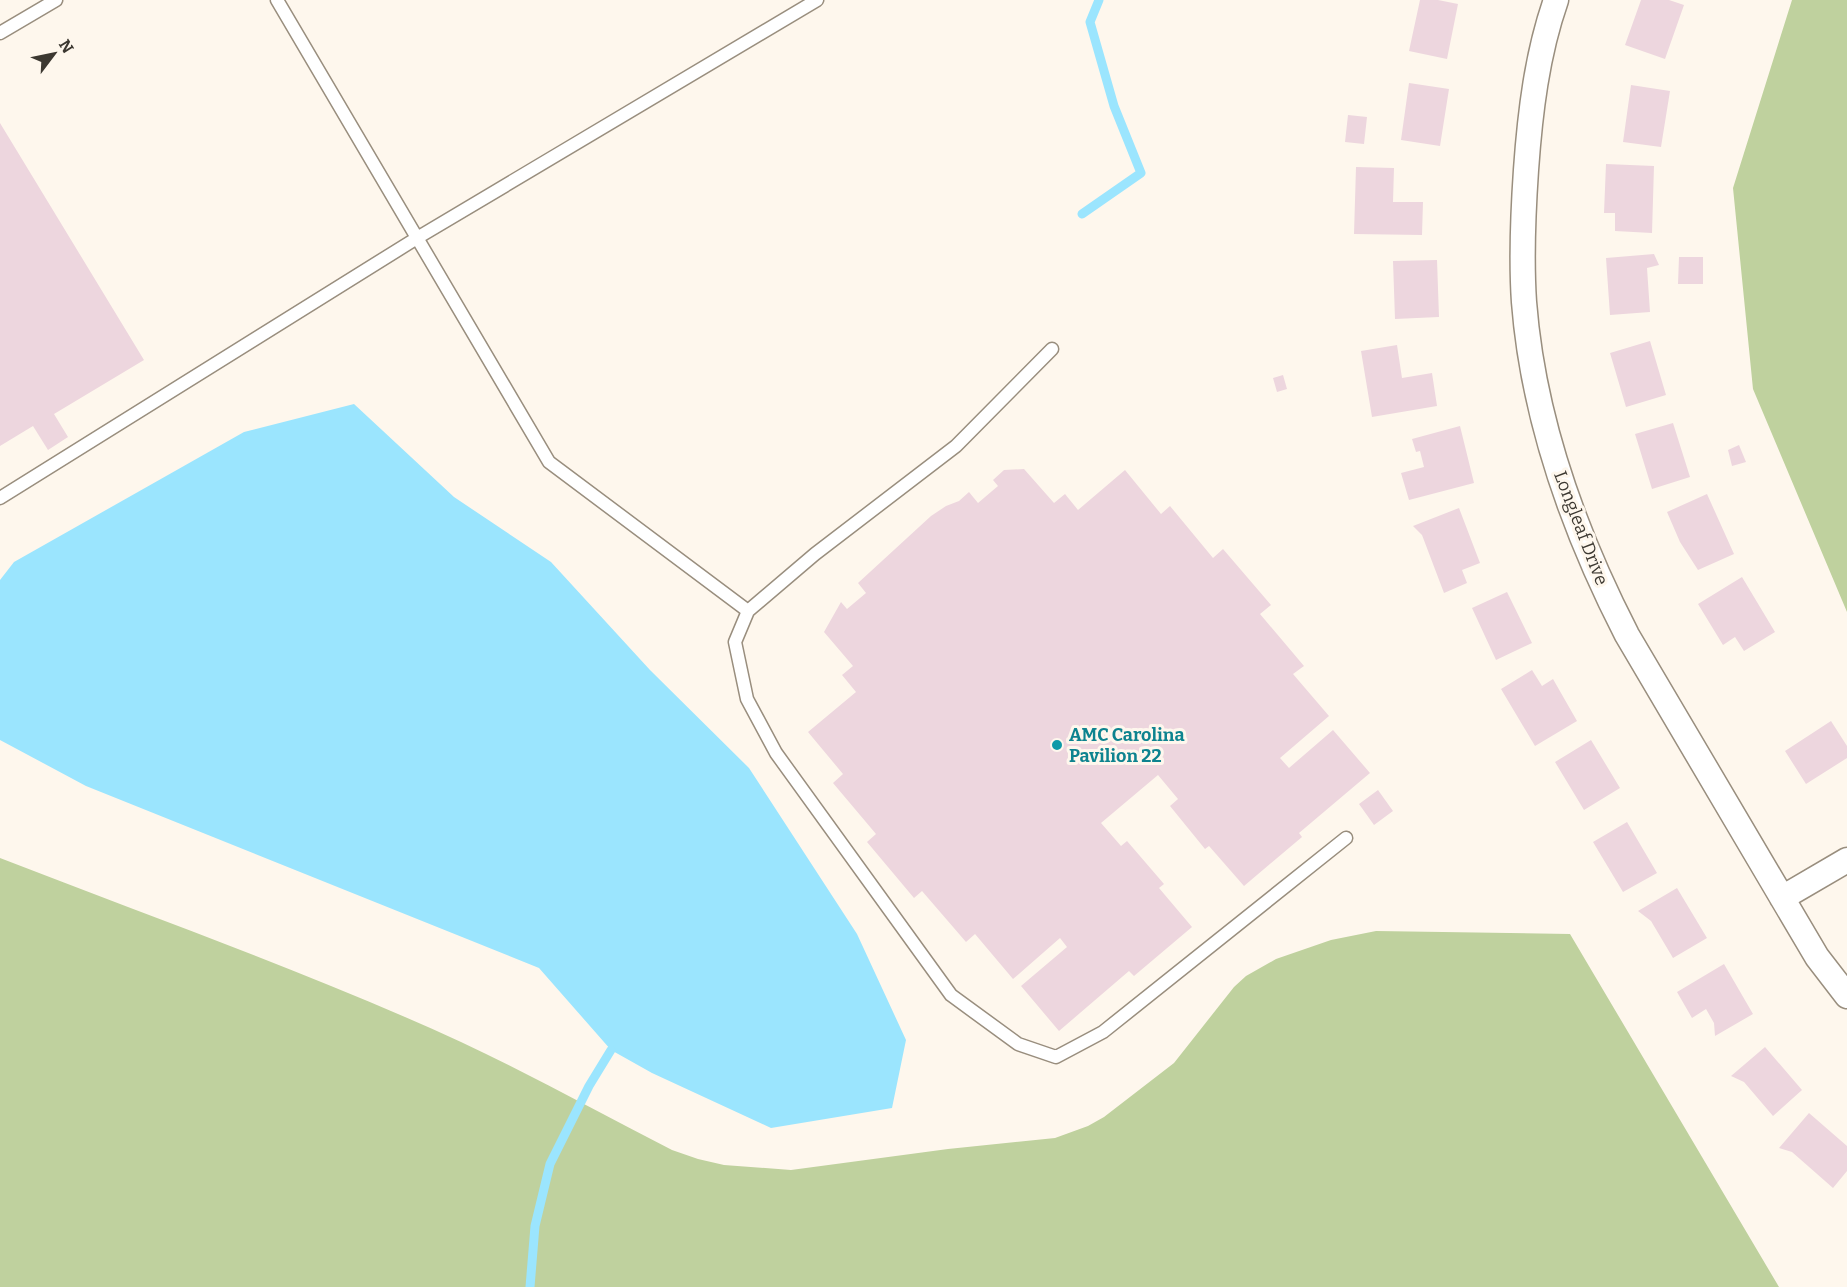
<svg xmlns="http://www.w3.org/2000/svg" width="1847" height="1287" font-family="Bitter,serif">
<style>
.green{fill:#bfd19e}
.water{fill:#9be5fe}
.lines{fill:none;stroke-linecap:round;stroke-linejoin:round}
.stream{stroke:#9be5fe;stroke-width:9}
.building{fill:#edd6de}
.lane-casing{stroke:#998e7e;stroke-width:15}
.street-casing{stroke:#998e7e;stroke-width:27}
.lane{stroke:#fff;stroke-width:12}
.street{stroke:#fff;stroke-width:24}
.culture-dot{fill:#0f9aa8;stroke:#fef7ed;stroke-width:2}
.labels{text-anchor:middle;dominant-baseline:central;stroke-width:6;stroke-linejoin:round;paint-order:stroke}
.street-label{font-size:18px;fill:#3c3831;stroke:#fef7ed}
.culture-label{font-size:18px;font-weight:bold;fill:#0d838f;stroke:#fef7ed;text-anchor:start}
</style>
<rect width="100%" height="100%" fill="#fef7ed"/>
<!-- green -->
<path class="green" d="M1792,0H1847V612L1753,389L1733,188Z
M0,858C154,918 311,973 461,1042C532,1075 602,1114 672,1150L698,1159L724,1165L791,1170L948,1149L1055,1138L1088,1126L1104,1117L1174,1063L1234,987L1246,976L1276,959L1331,940L1376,931L1570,934L1779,1287H0Z"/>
<!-- water -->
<path class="water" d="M354,404L454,497L551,562L650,670L749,768L857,934L906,1040L892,1108L771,1128L652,1073L611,1050L539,968L86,786L0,740V580L14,562L244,432Z"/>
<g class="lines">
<!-- stream -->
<path class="stream" d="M1082,214L1141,173L1114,106L1090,22L1099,0
M530,1287L535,1226L550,1164L589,1086L611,1050"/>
</g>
<!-- building -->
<path class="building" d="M1420,0H1438L1458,4L1447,59L1409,51Z
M1641,0H1669L1684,5L1665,59L1625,45Z
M1409,83L1449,89L1440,146L1401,140Z
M1631,85L1670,91L1661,147L1623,142Z
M1348,115L1367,117L1364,144L1345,142Z
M0,123L144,360L54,414L68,437L48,450L33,426L0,446Z
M1606,164L1654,166L1652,233L1615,231V213H1604Z
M1356,167L1394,168L1393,202H1423L1422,235L1354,234Z
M1654,254L1659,265L1647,268L1650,312L1610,315L1606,258Z
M1679,257H1703V284H1678Z
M1437,260L1439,317L1395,319L1393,261Z
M1650,341L1666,395L1626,407L1610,353Z
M1397,345L1402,378L1432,373L1437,406L1372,417L1361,351Z
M1283,375L1287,389L1277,392L1273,378Z
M1673,423L1690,477L1652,489L1635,434Z
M1460,426L1474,483L1409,500L1401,473L1424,467L1420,451L1416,452L1412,439Z
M1739,445L1746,462L1732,466L1728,450Z
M1024,469L1054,503L1065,494L1078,510L1125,470L1161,514L1170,506L1213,558L1223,549L1271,605L1260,614L1304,666L1293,674L1329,716L1280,758L1289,768L1333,730L1370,773L1299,833L1302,837L1244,886L1209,846L1205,849L1170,806L1178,799L1158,775L1101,823L1121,846L1127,841L1164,884L1159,888L1192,927L1134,976L1129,971L1059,1031L1021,986L1067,947L1060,938L1013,979L975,934L966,942L922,891L914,898L867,842L876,834L833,783L843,774L808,732L856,692L842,675L853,666L824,632L841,602L847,609L866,593L858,583L931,516L946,506L959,501L969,492L978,503L998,486L993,480L1004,470Z
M1707,494L1734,554L1698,570L1680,542L1667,512Z
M1459,508L1480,563L1462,570L1467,583L1444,593L1422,535L1413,526Z
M1742,577L1775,632L1744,651L1735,637L1723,645L1698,604Z
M1507,592L1532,643L1496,660L1472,608Z
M1532,670L1542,686L1553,679L1577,721L1535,746L1501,689Z
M1831,721L1847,746V758L1806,784L1785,751Z
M1591,740L1620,788L1584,810L1555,762Z
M1378,790L1393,811L1374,825L1359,804Z
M1627,822L1657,873L1623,892L1593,842Z
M1677,888L1707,938L1673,958L1651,921L1638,911Z
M1724,964L1753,1014L1715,1036L1714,1023L1706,1009L1692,1018L1677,992Z
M1765,1047L1802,1090L1773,1116L1744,1082L1731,1076Z
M1809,1113L1847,1146V1171L1833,1188L1792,1152L1779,1148Z"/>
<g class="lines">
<defs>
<path id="lane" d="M277,0L549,462L748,611
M0,33L56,0
M1052,349L956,446L815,554L748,611L735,642L747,699L776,753L951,995L1018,1044L1056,1057L1103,1032L1346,838
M0,498L417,238L817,0"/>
<path id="street" d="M1556,0C1537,54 1530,113 1526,170C1523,214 1521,258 1524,302C1533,418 1574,532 1627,635L1817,957L1847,996
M1782,898L1847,860"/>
</defs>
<!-- lane casing -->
<use href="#lane" class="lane-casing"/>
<!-- street casing -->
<use href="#street" class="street-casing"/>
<!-- lane -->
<use href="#lane" class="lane"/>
<!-- street -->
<use href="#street" class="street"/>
</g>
<!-- markers -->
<circle class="culture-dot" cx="1057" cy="745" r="6"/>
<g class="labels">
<!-- street labels -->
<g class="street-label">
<text transform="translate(1581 528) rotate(69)">Longleaf Drive</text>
</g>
<!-- culture labels -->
<g class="culture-label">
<text x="1069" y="735">AMC Carolina<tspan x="1069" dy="21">Pavilion 22</tspan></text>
</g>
</g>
<!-- north arrow -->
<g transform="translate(54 54) rotate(58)" stroke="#fef7ed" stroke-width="4.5" paint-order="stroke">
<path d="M0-4.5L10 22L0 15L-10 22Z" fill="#3c3831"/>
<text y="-9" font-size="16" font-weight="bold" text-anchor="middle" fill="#3c3831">N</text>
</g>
</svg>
